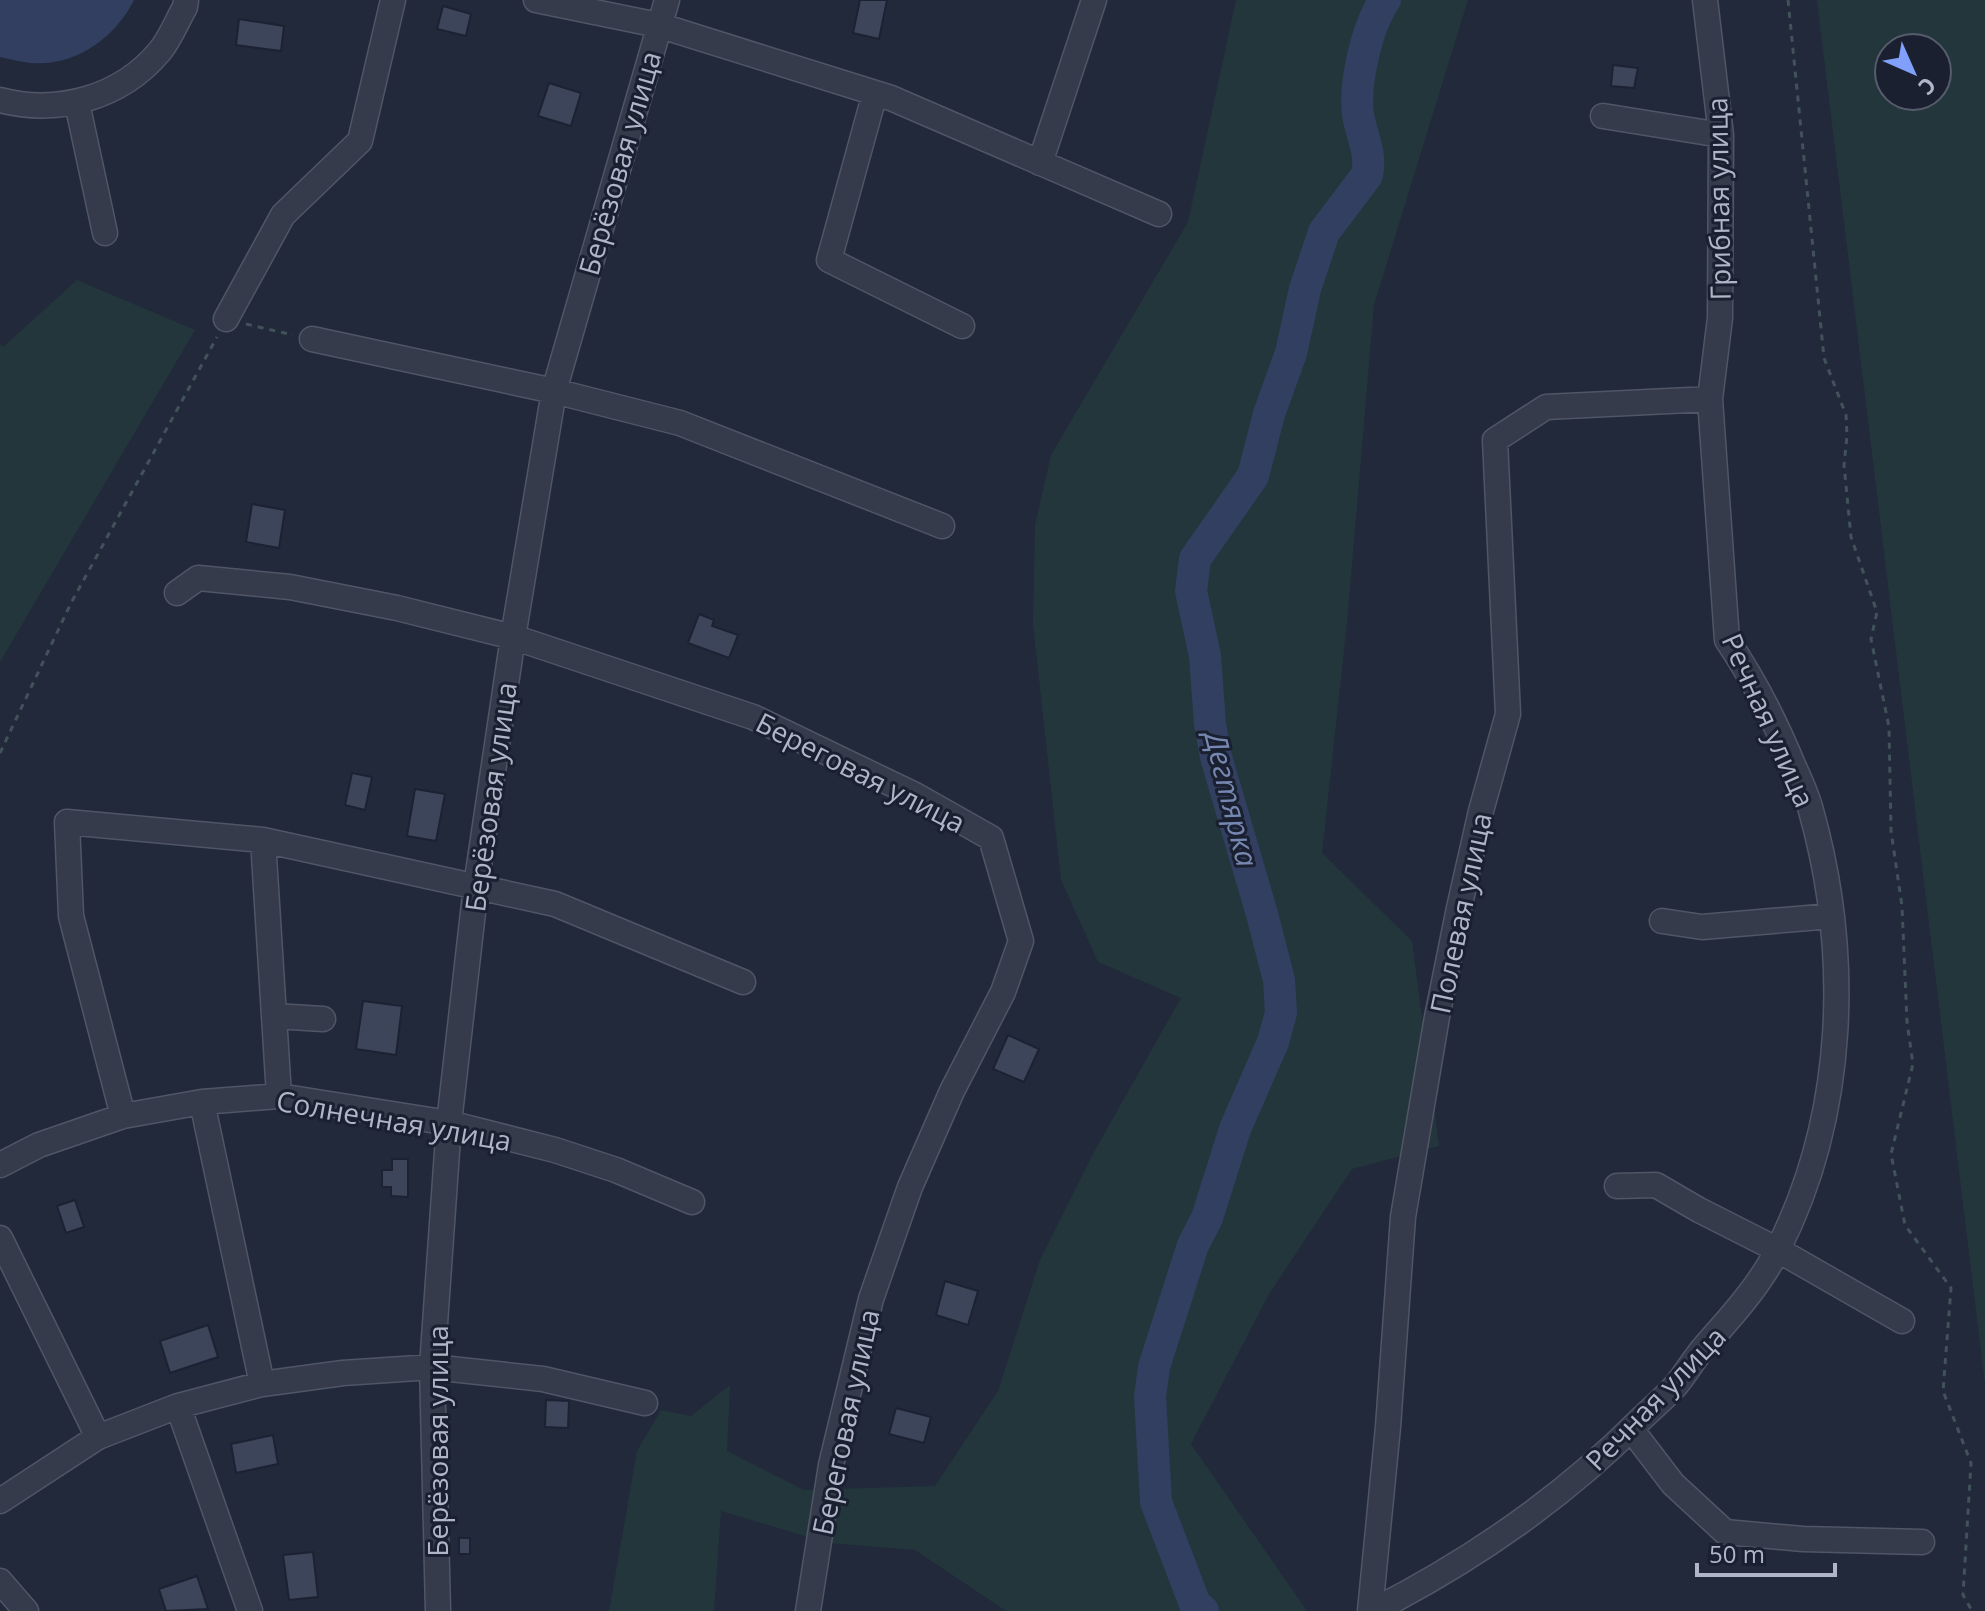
<svg xmlns="http://www.w3.org/2000/svg" width="1985" height="1611" font-family="'Open Sans',sans-serif">
<style>
.green{fill:#23363c;fill-rule:evenodd}
.water{fill:#323f61}
.lines{fill:none;stroke-linecap:round;stroke-linejoin:round}
.river{stroke:#323f61;stroke-width:32}
.building{fill:#3d455b;stroke:#1c2232;stroke-width:2}
.minor-casing{stroke:#505666;stroke-width:27}
.path{stroke:#415359;stroke-width:3;stroke-dasharray:6 6;stroke-linecap:butt}
.minor{stroke:#353b4b;stroke-width:24}
.labels{text-anchor:middle;dominant-baseline:central;stroke-width:6;stroke-linejoin:round;paint-order:stroke}
.street-label{font-size:28px;fill:#b0b6c7;stroke:#1a2030}
.water-label{font-size:30px;font-style:italic;fill:#7687b1;stroke:#1a2030}
</style>
<rect width="100%" height="100%" fill="#21293b"/>
<!-- green -->
<path class="green" d="M1236,0H1468L1374,305L1347,623L1322,853L1412,941L1439,1146L1352,1169L1269,1294L1191,1444L1307,1611H1006L915,1550L828,1543L721,1511L714,1611H609L637,1451L661,1410L691,1416L730,1385L727,1451L804,1490L935,1486L998,1391L1040,1260L1095,1150L1181,998L1098,962L1061,880L1033,624L1035,525L1051,455L1188,222Z
M1817,0H1985V1385ZM1889,48H1937V96H1889Z
M77,280L195,330L0,662V344L3,347Z"/>
<!-- water -->
<path class="water" d="M0,0H134C115,38 75,67 31,63C21,62 10,59 0,57Z"/>
<g class="lines">
<!-- river -->
<path class="river" d="M1203,1611L1195,1604L1156,1502L1150,1397L1154,1367L1193,1245L1207,1218L1235,1129L1273,1042L1281,1013L1279,980L1262,914L1216,757L1210,724L1205,656L1191,591L1195,559L1253,476L1269,414L1291,353L1305,289L1324,232L1367,175C1372,153 1361,135 1358,114C1354,83 1367,26 1385,0"/>
</g>
<!-- building -->
<path class="building" d="M860,0H887L879,39L853,33Z
M443,6L471,14L466,36L437,29Z
M239,19L284,26L281,51L236,45Z
M1613,65L1638,68L1634,88L1611,86Z
M549,83L581,93L571,126L538,116Z
M252,504L285,510L279,548L246,542Z
M699,614L714,620L712,626L738,635L729,658L688,643Z
M352,773L372,777L365,810L345,805Z
M415,789L445,794L436,841L407,836Z
M363,1001L402,1006L396,1055L356,1049Z
M1008,1035L1039,1049L1024,1082L993,1069Z
M392,1159H408V1197L391,1196V1187H382V1170H392Z
M75,1200L84,1227L66,1233L57,1206Z
M945,1281L978,1291L968,1325L936,1315Z
M208,1325L218,1357L170,1373L160,1341Z
M546,1400L569,1401L568,1428L545,1427Z
M896,1408L931,1417L924,1443L889,1434Z
M273,1435L278,1464L236,1473L231,1444Z
M459,1538H470V1554H459Z
M313,1552L318,1597L289,1600L283,1555Z
M197,1576L208,1609L166,1611L159,1589Z"/>
<g class="lines">
<defs>
<path id="minor" d="M536,0L658,25L891,98L1159,214
M875,93L829,260L962,326
M0,100C58,115 121,98 160,51C170,39 177,21 185,7L186,0
M77,103L105,233
M1603,116L1721,135
M1040,163L1094,0
M226,319L283,215L360,141L393,0
M312,339L554,391L680,423L942,526
M177,593L198,578L290,587L397,608L513,637L753,717L915,795L991,838L1021,941L1003,992L952,1091L910,1187L871,1299L831,1465L808,1611
M263,840L279,1096
M1662,921L1702,927L1832,916
M274,1016L323,1019
M202,1102L262,1384
M123,1116L71,916L67,822L263,840L555,904L743,982
M0,1165L39,1145L123,1116L202,1102L279,1096L449,1123L555,1150L616,1170L692,1202
M1617,1186L1656,1185L1699,1210L1778,1250L1902,1321
M0,1238L98,1437
M178,1406L250,1611
M1631,1429L1673,1484L1725,1532L1803,1539L1922,1542
M0,1501L98,1437L178,1406L262,1384L343,1373L432,1367L543,1379L645,1403
M0,1581L26,1611
M438,1611L432,1367L449,1123L476,886L513,637L554,391L667,0
M1370,1611L1388,1427L1403,1217L1437,1017L1459,908L1481,811L1508,714L1495,440L1546,407L1710,399
M1373,1611C1471,1561 1560,1500 1638,1422C1651,1409 1665,1398 1677,1384C1687,1372 1695,1357 1706,1345C1732,1316 1760,1285 1778,1249C1847,1113 1851,951 1810,807C1806,793 1800,780 1794,767C1776,723 1754,680 1727,640L1710,399L1720,318L1721,135L1705,0"/>
</defs>
<!-- minor casing -->
<use href="#minor" class="minor-casing"/>
<!-- path -->
<path class="path" d="M1788,0L1824,358L1846,415L1847,436L1844,465L1851,537L1877,612L1871,639L1889,727L1891,831L1902,906L1907,1022L1913,1064L1891,1154L1905,1225L1951,1288L1943,1391L1971,1463L1963,1595L1972,1611
M246,324L293,335
M0,753L71,603L217,337"/>
<!-- minor -->
<use href="#minor" class="minor"/>
</g>
<g class="labels">
<!-- street labels -->
<g class="street-label">
<text transform="translate(619 163) rotate(-74)">Берёзовая улица</text>
<text transform="translate(1718 199) rotate(-91)">Грибная улица</text>
<text transform="translate(1769 720) rotate(66)">Речная улица</text>
<text transform="translate(861 772) rotate(27)">Береговая улица</text>
<text transform="translate(490 797) rotate(-82)">Берёзовая улица</text>
<text transform="translate(1460 913) rotate(-78)">Полевая улица</text>
<text transform="translate(394 1120) rotate(10)">Солнечная улица</text>
<text transform="translate(1655 1398) rotate(-46)">Речная улица</text>
<text transform="translate(845 1422) rotate(-78)">Береговая улица</text>
<text transform="translate(437 1441) rotate(-90)">Берёзовая улица</text>
</g>
<!-- water labels -->
<g class="water-label">
<text transform="translate(1232 799) rotate(76)">Дегтярка</text>
</g>
</g>
<!-- north arrow -->
<g transform="translate(1913 72) rotate(135)"><circle r="38" fill="#1a2030" stroke="#565c6c" stroke-width="2"/>
<path d="M0-6L14 30L0 20L-14 30Z" fill="#80a0fc"/>
<text y="-12" font-size="22" font-weight="bold" text-anchor="middle" fill="#b0b6c7">С</text>
</g>
<!-- scale -->
<path d="M1697 1563v12h138v-12" fill="none" stroke="#b0b6c7" stroke-width="4"/>
<text x="1709" y="1563" font-size="24" fill="#b0b6c7" stroke="#1a2030" stroke-width="6" paint-order="stroke">50 m</text>
</svg>
